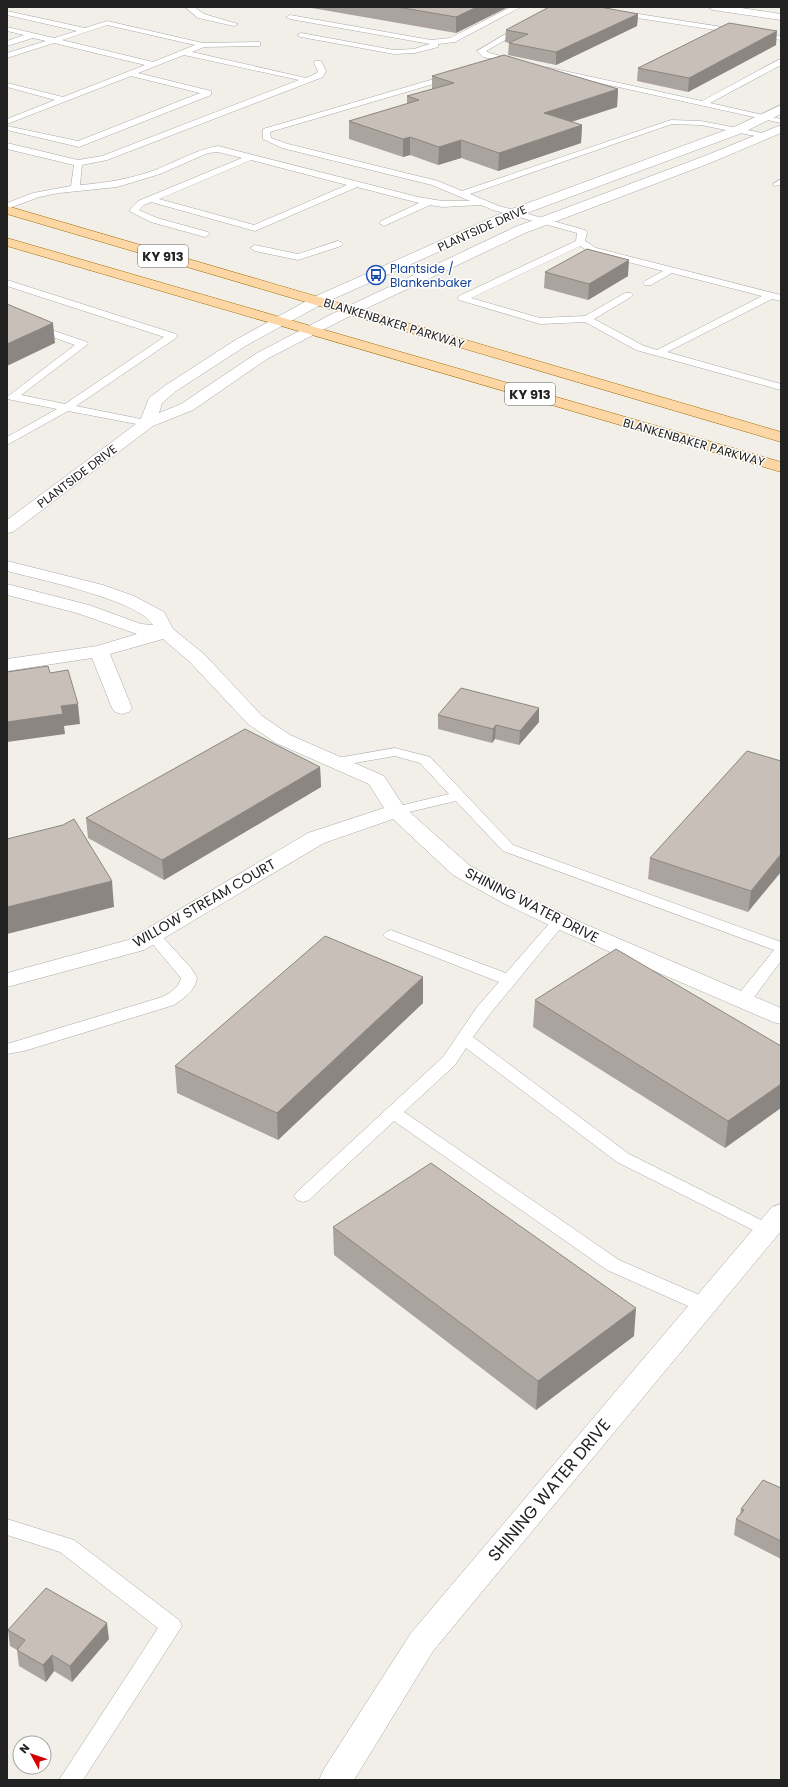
<svg xmlns="http://www.w3.org/2000/svg" width="788" height="1787" font-family="Poppins,sans-serif">
<style>
.lines{fill:none;stroke-linecap:round;stroke-linejoin:round}
.service-casing{stroke:#a9a9a9;stroke-width:1}
.minor-casing{stroke:#a9a9a9;stroke-width:1}
.tertiary-casing{stroke:#a9a9a9;stroke-width:1}
.primary-casing{stroke:#a06b00;stroke-width:1}
.service{fill:#fff;fill-rule:evenodd}
.minor{fill:#fff;fill-rule:evenodd}
.tertiary{fill:#fff;fill-rule:evenodd}
.primary{fill:#fcd6a4;fill-rule:evenodd}
.wall{fill:#aba49e}
.shaded-wall{fill:#8b8681}
.building{fill:#c7bfb8;stroke:#8b8681}
.labels{text-anchor:middle;dominant-baseline:central;stroke-width:3;stroke-linejoin:round;paint-order:stroke}
.far-street-label{font-size:12px;fill:#222;stroke:#fff}
.far-transit-label{font-size:12px;fill:#164399;stroke:#fff;text-anchor:start}
.shield{fill:#fff;stroke:#646464;stroke-width:1}
.shield-label{font-size:13px;font-weight:bold;fill:#222}
.street-label{font-size:14px;fill:#222;stroke:#fff}
.near-street-label{font-size:17px;fill:#222;stroke:#fff}
</style>
<rect width="100%" height="100%" fill="#f2efe9"/>
<g class="lines">
<defs>
<path id="service" d="M185,7H194L204,14L238,24L234,26L198,18Z
M511,7H521L455,42L438,44V47L415,53L394,54L301,37L297,35L301,33L394,50L414,49L430,44L290,19L286,17L290,15L431,40L450,38Z
M575,7H593L781,36V40L579,9Z
M7,11L85,28L107,21L203,43L257,42H260V46L204,47L192,52L306,78L317,73L318,71L314,63L315,61H321L326,71L323,77L107,160L82,165L80,185C106,183 130,179 155,170C176,162 195,150 218,146L418,197L442,201H470L432,185L282,148L263,139V129L451,74L455,76L454,78L270,132L271,138L288,144L438,181L462,191L671,120L701,121L768,134V138H765L701,125L672,124L470,194L499,206L585,230L587,232L585,241L596,248L781,295V301L772,299L667,352L781,384V390L636,350L585,322L540,324L459,300L457,298L459,296L576,241L577,233L493,210L481,205L442,207L430,205L384,226L379,223L381,221L419,203L357,187L255,231L151,202L144,205L139,210L157,218L208,232L210,234L205,237L151,222L129,211L138,201L242,158L218,152L208,153L160,174L117,187L59,193L39,197L7,209V203L33,193L71,186L74,165L7,149V143L78,160L102,156L299,80L184,55L138,73L211,91V95L79,147L7,130V126L78,141L200,93L131,76L7,124V119L55,100L7,87V83L63,97L145,65L54,43L7,58V53L46,41L33,38L7,46V41L24,35L7,31V27L54,38L77,31L7,15ZM107,25L195,45L153,62L62,40ZM251,160L347,185L254,225L159,199ZM580,246L590,252L663,271L645,281L643,283L645,285H651L672,273L762,296L657,350L644,346L594,319L631,297L633,295L631,293H625L585,316L540,318L471,298Z
M521,25H524L528,27L486,51L489,53L518,60V64L483,57L477,51Z
M778,60H781V65L710,103L781,119V123L546,71L542,69L546,67L702,101Z
M781,179V185L774,186L773,184Z
M338,241L341,242L343,244L341,246L298,260L255,251L250,248L255,245L298,254Z
M7,280L176,334L177,336L176,338L76,406L151,421L152,423L151,425L147,426L68,411L7,445V437L57,409L12,400L8,399L7,397L75,345L7,321V315L87,342L88,344L21,395L65,404L164,337L7,286Z
M395,748L430,757L513,845L781,942V961L749,1004L743,1005L737,1004L735,1000L737,996L774,950L503,851L456,801L396,815L391,814L389,811L391,808L449,794L420,763L395,756L337,766L332,765L330,762L332,759L337,758Z
M559,916L564,918L567,921L564,924L489,1015L473,1037L629,1154L773,1226L776,1230L773,1234L767,1236L761,1234L617,1162L466,1048L455,1065L404,1112L619,1260L711,1300L713,1305L711,1310L704,1312L697,1310L607,1270L394,1121L309,1200L303,1202L297,1200L294,1196L297,1192L443,1057L477,1007L499,982L386,938L383,935L386,932L391,930L396,932L506,973L554,918Z
M153,930L158,932L191,968L197,978C195,991 184,998 174,1005L24,1051L7,1054V1044L162,997C170,993 179,988 181,978L145,935L148,932Z
M7,1519L74,1540L179,1620L182,1626L83,1780H59L158,1628L60,1552L7,1535Z"/>
<path id="minor" d="M708,7H735L781,14V20L713,10Z
M7,561L103,585L134,596L164,612L173,629L204,654L262,716L290,735L384,776L404,807L469,865L519,893L580,922L781,1008V1024L773,1022L564,932L503,903L453,875L393,819L324,843L144,950L7,987V973L128,940L308,833L384,808L369,784L276,743L248,724L190,662L163,639L110,654L132,708L129,712L122,714L115,712L112,708L92,658L7,671V659L97,646L137,634L77,613L7,595V584L89,605L141,624L153,625C139,600 37,579 7,571Z
M781,1204V1231L433,1651L354,1780H319L324,1769L411,1633L772,1207Z"/>
<path id="tertiary" d="M781,105V114L742,133L519,216L324,303L247,345L176,391L162,403L159,413L181,404L257,353L334,313L515,227L702,157L781,125V133L710,163L525,233L344,319L267,359L193,410L153,426L13,532L7,533V520L140,421L149,398L166,385L237,339L314,297L509,210L734,127Z"/>
<path id="primary" d="M7,206L781,432V442L7,214Z
M7,238L781,462V472L7,246Z"/>
</defs>
<!-- service casing -->
<use href="#service" class="service-casing"/>
<!-- minor casing -->
<use href="#minor" class="minor-casing"/>
<!-- tertiary casing -->
<use href="#tertiary" class="tertiary-casing"/>
<!-- primary casing -->
<use href="#primary" class="primary-casing"/>
<!-- service -->
<use href="#service" class="service"/>
<!-- minor -->
<use href="#minor" class="minor"/>
<!-- tertiary -->
<use href="#tertiary" class="tertiary"/>
<!-- primary -->
<use href="#primary" class="primary"/>
</g>
<!-- wall -->
<path class="wall" d="M306,7H508L456,33Z
M638,14L637,26L556,65L508,55L509,43L505,42L506,30Z
M776,45L688,92L637,81L638,68Z
M432,76L618,89L617,107L571,122L582,125L581,143L498,171L461,158L438,165L410,155L403,157L349,139V121L407,104V96L432,89Z
M545,272L628,276L588,300L544,288Z
M438,715L539,722L519,745L495,739L492,743L438,729Z
M781,761L748,912L648,879L650,858Z
M320,767L321,787L164,880L88,838L86,818Z
M535,1000L781,1046L725,1148L533,1027Z
M423,1003L278,1140L177,1093L175,1066Z
M333,1227L634,1336L536,1410L334,1255Z
M781,1488V1559L734,1535L736,1519L740,1514L741,1509Z
M8,1630L109,1639L72,1682L54,1671L46,1682L19,1666L17,1650L10,1646Z"/>
<!-- shaded-wall -->
<path class="shaded-wall" d="M477,7H508L456,33V17Z
M638,14L637,26L556,65V52Z
M777,31L776,45L688,92L689,78Z
M618,89L617,107L543,131L544,113Z
M582,125L581,143L498,171L499,153Z
M410,137V155L403,157V139Z
M461,140V158L438,165L439,147Z
M629,260L628,276L588,300L589,284Z
M53,323L55,343L7,366V344Z
M78,704L80,724L64,726L65,734L7,742V722L61,706Z
M539,708V722L519,745L520,731Z
M496,725L495,739L492,743L493,729Z
M320,767L321,787L164,880L162,860Z
M781,854V872L748,912L751,891Z
M112,881L114,907L7,934V907Z
M423,977V1003L278,1140L277,1113Z
M781,1084V1108L725,1148L728,1121Z
M636,1308L634,1336L536,1410L538,1381Z
M107,1623L109,1639L72,1682L70,1666Z
M52,1655L54,1671L46,1682L43,1665Z"/>
<!-- building -->
<path class="building" d="M397,7H477L456,17Z
M549,7H600L638,14L556,52L509,43L528,34L506,30Z
M729,23L777,31L689,78L638,68Z
M504,55L618,89L544,113L582,125L499,153L461,140L439,147L410,137L403,139L349,121L419,100L407,96L454,83L432,76Z
M587,249L629,260L589,284L545,272Z
M7,304L53,323L7,344Z
M48,666L50,673L68,670L78,704L61,706L63,714L7,722V672Z
M461,688L539,708L520,731L496,725L493,729L438,715Z
M245,729L320,767L162,860L86,818Z
M747,751L781,761V854L751,891L650,858Z
M74,819L112,881L7,907V839L63,825Z
M325,936L423,977L277,1113L175,1066Z
M616,949L781,1046V1084L728,1121L535,1000Z
M431,1163L636,1308L538,1381L333,1227Z
M763,1480L781,1488V1541L736,1519L744,1510L741,1509Z
M46,1588L107,1623L70,1666L52,1655L43,1665L17,1650L25,1640L8,1630Z"/>
<!-- icons -->
<defs>
<symbol id="bus-ring" viewBox="-11 -11 22 22"><circle r="9.5" fill="#fff" stroke="#1a4fb4" stroke-width="1.5"/><path d="M-5-6H5V4H4V6H2V4H-2V6H-4V4H-5ZM-3.5-4V0h7V-4ZM-3.5 1.2v1.5H-2V1.2ZM2 1.2v1.5H3.5V1.2Z" fill="#1a4fb4"/></symbol>
</defs>
<g fill-rule="evenodd">
<use href="#bus-ring" x="365" y="264" width="22" height="22"/>
</g>
<g class="labels">
<!-- far-street labels -->
<g class="far-street-label">
<text transform="translate(482 228) rotate(-24)">PLANTSIDE DRIVE</text>
<text transform="translate(394 323) rotate(17)">BLANKENBAKER PARKWAY</text>
<text transform="translate(694 442) rotate(16)">BLANKENBAKER PARKWAY</text>
<text transform="translate(77 476) rotate(-37)">PLANTSIDE DRIVE</text>
</g>
<!-- far-transit labels -->
<g class="far-transit-label">
<text x="390" y="268">Plantside /<tspan x="390" dy="14">Blankenbaker</tspan></text>
</g>
<!-- shield labels -->
<g class="shield">
<rect x="138" y="245" width="50" height="22" rx="3"/>
<rect x="505" y="383" width="50" height="22" rx="3"/>
</g>
<g class="shield-label">
<text x="163" y="256">KY 913</text>
<text x="530" y="394">KY 913</text>
</g>
<!-- street labels -->
<g class="street-label">
<text transform="translate(204 903) rotate(-30)">WILLOW STREAM COURT</text>
<text transform="translate(532 905) rotate(27)">SHINING WATER DRIVE</text>
</g>
<!-- near-street labels -->
<g class="near-street-label">
<text transform="translate(549 1490) rotate(-50)">SHINING WATER DRIVE</text>
</g>
</g>
<!-- border -->
<rect width="788" height="1787" fill="none" stroke="#222222" stroke-width="16"/>
<!-- north arrow -->
<g transform="translate(32 1755) rotate(310)"><circle r="19" fill="#ffffff" stroke="#a7a7a7"/>
<path d="M0-3L7 15L0 10L-7 15Z" fill="#d40000"/>
<text y="-6" font-size="11" font-weight="bold" text-anchor="middle" fill="#222222">N</text>
</g>
</svg>
